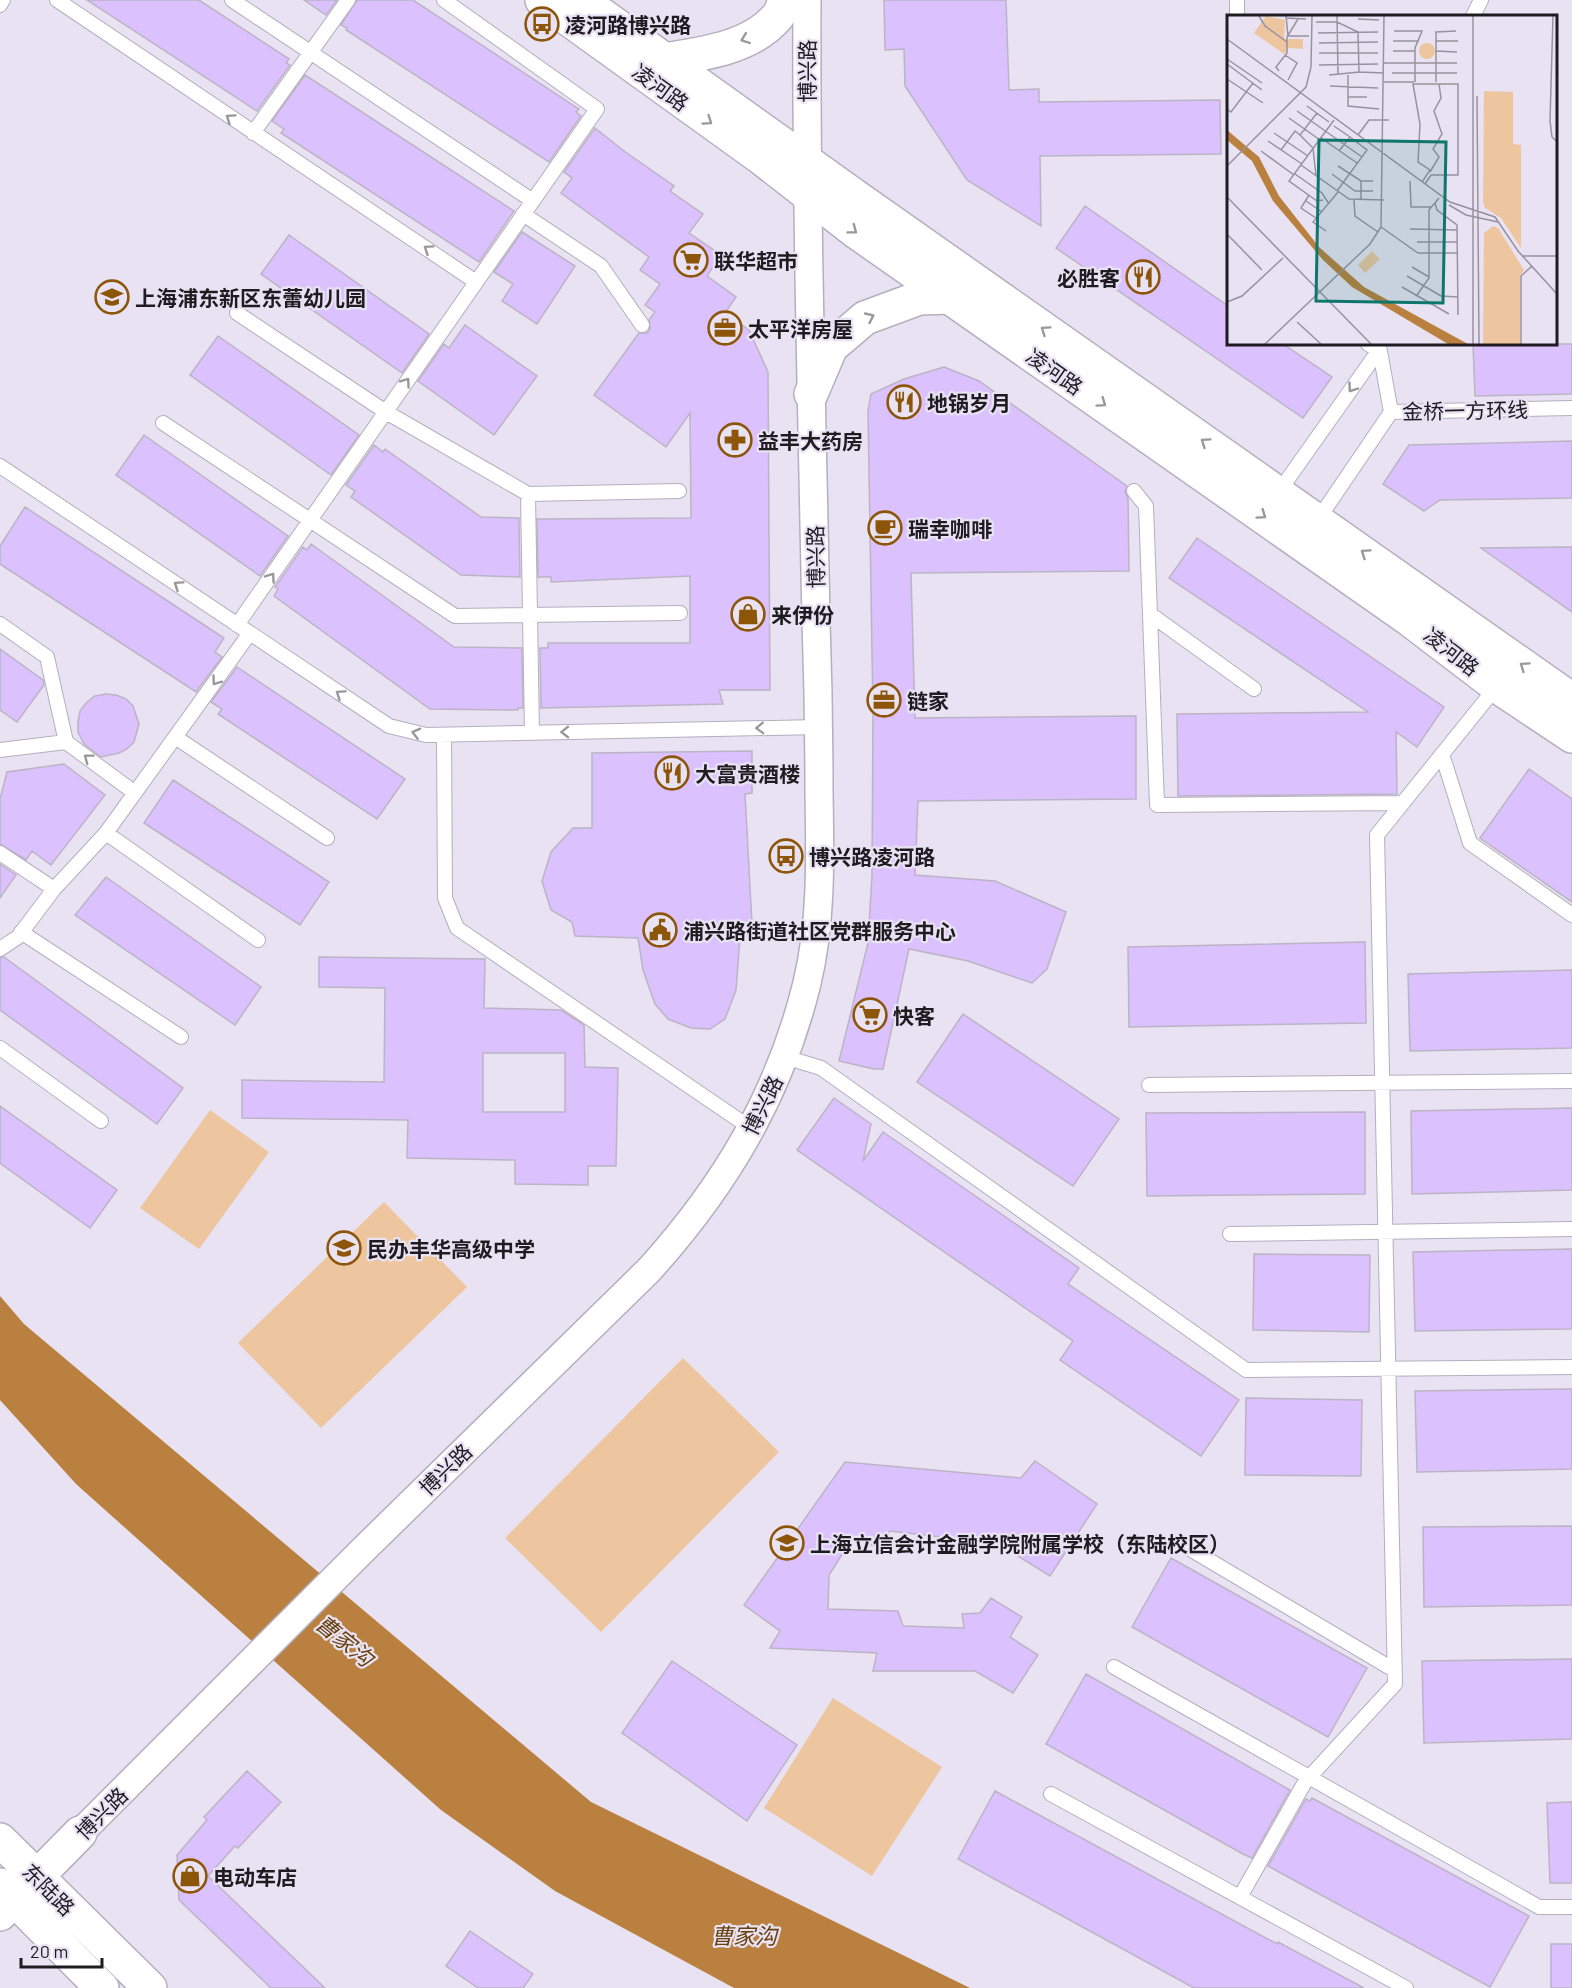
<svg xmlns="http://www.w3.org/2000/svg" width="1572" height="1988" font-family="Barlow,'Noto Sans SC',sans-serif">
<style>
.green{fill:#edc6a0}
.water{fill:#ba803f}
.building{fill:#dbc1fd;stroke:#bbb4c5;stroke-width:1.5;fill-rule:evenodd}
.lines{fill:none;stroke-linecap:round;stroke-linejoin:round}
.service-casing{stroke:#b4aebe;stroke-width:16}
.minor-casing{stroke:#b4aebe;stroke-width:30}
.tertiary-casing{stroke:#b4aebe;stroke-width:36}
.secondary-casing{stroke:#b4aebe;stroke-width:36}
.service{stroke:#fff;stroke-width:14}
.minor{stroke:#fff;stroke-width:27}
.tertiary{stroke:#fff;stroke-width:33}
.secondary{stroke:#fff;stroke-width:33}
.oneway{stroke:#9a989b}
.labels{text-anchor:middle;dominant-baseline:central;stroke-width:4.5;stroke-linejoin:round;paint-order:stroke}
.poi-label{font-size:21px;font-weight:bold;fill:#1e1b21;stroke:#e9e2f3;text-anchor:start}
.street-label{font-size:21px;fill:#1e1b21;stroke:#e9e2f3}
.water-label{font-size:22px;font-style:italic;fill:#68400d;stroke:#e9e2f3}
.inset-road{fill:none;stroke:#98929f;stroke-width:1.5}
.view{fill:#0f766e;fill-opacity:0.15;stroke:#0f766e;stroke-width:3}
.inset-edge{fill:none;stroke:#1e1b21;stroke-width:3}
</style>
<rect width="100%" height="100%" fill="#e9e2f3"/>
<!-- green -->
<path class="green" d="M210,1110L269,1152L199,1249L140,1208Z
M384,1202L467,1287L321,1428L238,1343Z
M683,1358L779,1452L601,1632L505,1538Z
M833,1698L942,1767L872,1876L764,1808Z"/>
<!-- water -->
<path class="water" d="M0,1296L24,1324L591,1802L970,1988H734L555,1891L441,1810L76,1484L0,1400Z"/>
<!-- building -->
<path class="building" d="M87,0H199L289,59L286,63L290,65L257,111Z
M304,0H337L326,15Z
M357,0H413L579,109L576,112L581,116L549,162L346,30L347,28L341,25Z
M884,0H1006L1009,90L1039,89V102L1220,100L1221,154L1040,156L1041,226L967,180L905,86L904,49L885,50Z
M305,75L514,211L479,262L281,133L284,129L272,121Z
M595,128L624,151L674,186L670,191L703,214L689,233L721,255L707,276L736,297L725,313L749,330L768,372L770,690H719L723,704L541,708L540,648H548V643H690V576L551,582V577H538L537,519L691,518L690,413L666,447L594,395L639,333H647L650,329L649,320L655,312L645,305L660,284L640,270L649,257L561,193L572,178L564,172Z
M1085,206L1228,306V344H1283L1332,377L1303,418L1056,248Z
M522,232L575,266L537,324L502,301L513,284L494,272Z
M289,235L429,334L402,373L261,274Z
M465,325L537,376L494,435L418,381L444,344L449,348Z
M218,336L359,435L331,475L190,375Z
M1473,344H1572V394L1475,396Z
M944,367L979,381L1127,486L1125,492L1128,498L1129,571L911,573L915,718L1136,716V799L918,801L915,875L995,881L1066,912L1047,969L1032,983L968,961L909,949L883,1069H874L839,1061L868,943L872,875L873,713L868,411L871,394L904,379Z
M144,435L288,536L260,576L116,475Z
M1572,441V498L1440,500L1424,511L1383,484L1409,445Z
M374,445L383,452L385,449L481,517L519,518L520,577L461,575L351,497L355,491L346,485Z
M25,507L224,638L215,652L222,657L196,692L0,564V546Z
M1197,538L1444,707L1417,747L1396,732L1397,794L1178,796L1177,714L1368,712L1169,578Z
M311,544L454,647L522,648L523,708H518V710L430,709L274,596L278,589L275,587L303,547L307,550Z
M1572,547V612L1481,548Z
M0,649L43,680L44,685L17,722L0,710Z
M237,667L405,779L377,819L218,714L222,709L211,702Z
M106,694L116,695L126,699L133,706L139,724L134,742L127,749L119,753L101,757L84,744L78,732V722L80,711L87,702L95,696Z
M752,751V793L745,794L752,924L740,937L736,990L725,1019L710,1029L691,1028L668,1019L655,1004L643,970L638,938L575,936L572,922L551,910L542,881L551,852L573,828H592V753Z
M64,764L105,795L51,865L32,851L26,860L0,844V799L7,772Z
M1529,769L1572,799V902L1480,838Z
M173,780L329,882L300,925L144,823Z
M0,864L16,875L0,898Z
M106,877L261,987L235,1025L75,915Z
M1365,942L1366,1023L1129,1027L1128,947Z
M4,957L183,1088L157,1124L0,1010V958Z
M319,957L485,959L484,1008L561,1010L584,1025L585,1067L618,1068L616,1166H588V1185L515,1184V1160L407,1158L408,1120L242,1118V1080L384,1082L385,988L319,987ZM483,1053H565V1112H483Z
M1572,970V1048L1410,1051L1408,974Z
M963,1014L1119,1119L1073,1186L917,1082Z
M834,1098L871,1124L863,1161L883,1132L1079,1268L1068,1284L1239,1400L1201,1456L1060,1360L1073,1341L797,1150Z
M0,1106L117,1190L90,1228L0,1163Z
M1572,1108V1190L1412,1194L1411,1111Z
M1365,1112V1194L1147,1196L1146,1113Z
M1572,1249V1329L1415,1331L1413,1252Z
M1254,1254L1370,1255L1369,1332L1253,1330Z
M1572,1389V1469L1417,1472L1415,1391Z
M1246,1398L1362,1400L1361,1476L1245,1475Z
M1035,1461L1097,1504L1050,1576L1005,1548L984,1542L890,1531L876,1547L853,1537L829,1575L828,1609L898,1611L903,1626L964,1628L962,1614L980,1613L991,1598L1022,1617L1010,1637L1038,1655L1013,1693L975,1671H873L877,1653L770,1648L780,1631L744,1605L845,1462L1021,1478Z
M1572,1526V1605L1424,1607L1423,1527Z
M1171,1558L1367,1668L1328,1737L1132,1627Z
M1572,1659V1739L1424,1743L1422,1661Z
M672,1661L797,1745L747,1821L622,1733Z
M1086,1674L1290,1790L1252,1858L1243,1854L1046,1744Z
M247,1771L281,1802L238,1848L235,1846L208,1876L325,1988H271L179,1900L177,1855L207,1820L204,1817Z
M995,1791L1277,1944L1278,1942L1364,1988H1194L958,1859Z
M1312,1798L1529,1916L1490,1987L1268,1866L1306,1799L1310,1801Z
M1572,1802V1883H1550L1547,1803Z
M470,1931L533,1974L523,1988H478L446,1966Z
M1551,1944H1572V1988H1551Z"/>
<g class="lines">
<defs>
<path id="service" d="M57,0L476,282
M232,0L533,201
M0,5L3,0
M1237,16V0
M1473,16L1481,0
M253,133L348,0
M523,214L601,266L642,325
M237,313L386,412L528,494L679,491
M1379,346L1391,412
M163,423L455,616L680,613
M0,466L389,726L426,735L818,727
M1134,491L1146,506L1157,805L1403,803
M1278,493L1379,350L1368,344
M528,494L532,733
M1317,521L1391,412L1572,408
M1150,614L1254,689
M0,624L47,657L66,742L135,793
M237,625L597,109L444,0
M444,735L445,898L457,928L752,1129
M175,737L327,838
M0,750L66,742
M1442,754L1470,843L1572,915
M106,833L258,940
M0,853L54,889
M21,932L181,1037
M0,949L18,937L54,889L106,833L250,633
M0,1048L101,1121
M785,1057L821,1068L1246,1370L1572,1367
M1149,1085L1572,1081
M1230,1234L1572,1229
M1180,1543L1394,1670
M1114,1667L1539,1907H1572
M1051,1794L1406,1988
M1240,1897L1305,1782L1395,1684L1377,835L1497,686"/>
<path id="minor" d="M80,1833L363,1550L649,1270C725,1186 780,1094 807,983C822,921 820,857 819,793C819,736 818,678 816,621C812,414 806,207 807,0"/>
<path id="tertiary" d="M542,0L760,157L855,231L1409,619L1497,686L1572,736
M581,0L856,197L1572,700
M664,60C702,54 751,48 777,17C781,13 783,5 785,0
M811,394L831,347L865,318L919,298L951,297
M0,1914L80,1833"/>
<path id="secondary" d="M0,1840L150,1988
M0,1885L102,1988"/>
</defs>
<!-- service casing -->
<use href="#service" class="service-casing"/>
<!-- minor casing -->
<use href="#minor" class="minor-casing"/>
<!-- tertiary casing -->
<use href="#tertiary" class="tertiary-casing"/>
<!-- secondary casing -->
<use href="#secondary" class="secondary-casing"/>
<!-- service -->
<use href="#service" class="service"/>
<!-- minor -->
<use href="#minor" class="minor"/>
<!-- tertiary -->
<use href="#tertiary" class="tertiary"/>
<!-- secondary -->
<use href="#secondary" class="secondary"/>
</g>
<!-- one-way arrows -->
<defs><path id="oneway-chevron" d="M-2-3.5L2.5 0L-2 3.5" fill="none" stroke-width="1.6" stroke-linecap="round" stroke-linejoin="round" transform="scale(1.5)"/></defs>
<g class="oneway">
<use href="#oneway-chevron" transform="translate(745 39) rotate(159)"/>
<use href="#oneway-chevron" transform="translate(230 118) rotate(-146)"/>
<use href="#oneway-chevron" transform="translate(708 121) rotate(35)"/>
<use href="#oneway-chevron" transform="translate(853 230) rotate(37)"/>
<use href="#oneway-chevron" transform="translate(428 249) rotate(-146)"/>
<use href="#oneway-chevron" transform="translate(870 317) rotate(-25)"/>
<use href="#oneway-chevron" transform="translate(1045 330) rotate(-145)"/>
<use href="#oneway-chevron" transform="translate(406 382) rotate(-55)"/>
<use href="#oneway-chevron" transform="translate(1352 388) rotate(125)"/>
<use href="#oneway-chevron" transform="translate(1102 403) rotate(35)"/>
<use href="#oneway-chevron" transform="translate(1205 442) rotate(-145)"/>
<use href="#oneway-chevron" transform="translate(1262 515) rotate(35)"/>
<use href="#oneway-chevron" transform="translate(1365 553) rotate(-146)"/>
<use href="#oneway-chevron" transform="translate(271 577) rotate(-55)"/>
<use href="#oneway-chevron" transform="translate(178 585) rotate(-146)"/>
<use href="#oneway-chevron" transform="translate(1524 666) rotate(-145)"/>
<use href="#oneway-chevron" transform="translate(216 681) rotate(126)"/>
<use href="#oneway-chevron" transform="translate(340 694) rotate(-146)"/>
<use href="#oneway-chevron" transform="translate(760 728) rotate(178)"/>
<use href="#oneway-chevron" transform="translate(565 732) rotate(179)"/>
<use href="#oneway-chevron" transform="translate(416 733) rotate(-166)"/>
<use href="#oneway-chevron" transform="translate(88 758) rotate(-143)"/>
</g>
<!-- icons -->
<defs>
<symbol id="bus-ring" viewBox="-11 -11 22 22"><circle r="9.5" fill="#e9e2f3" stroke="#8c5508" stroke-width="1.5"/><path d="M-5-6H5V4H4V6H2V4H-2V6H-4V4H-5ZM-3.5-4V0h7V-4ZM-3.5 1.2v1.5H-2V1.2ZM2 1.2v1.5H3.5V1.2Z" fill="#8c5508"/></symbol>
<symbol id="supermarket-ring" viewBox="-11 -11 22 22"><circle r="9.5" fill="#e9e2f3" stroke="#8c5508" stroke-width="1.5"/><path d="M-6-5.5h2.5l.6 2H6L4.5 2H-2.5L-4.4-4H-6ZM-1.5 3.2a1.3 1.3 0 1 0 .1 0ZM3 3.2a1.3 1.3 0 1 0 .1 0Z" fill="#8c5508"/></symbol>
<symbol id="restaurant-ring" viewBox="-11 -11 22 22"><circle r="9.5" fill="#e9e2f3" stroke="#8c5508" stroke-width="1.5"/><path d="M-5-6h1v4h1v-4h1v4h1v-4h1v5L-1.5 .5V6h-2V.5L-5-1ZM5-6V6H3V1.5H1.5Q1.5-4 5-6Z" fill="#8c5508"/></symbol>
<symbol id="school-ring" viewBox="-11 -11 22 22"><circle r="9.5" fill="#e9e2f3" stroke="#8c5508" stroke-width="1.5"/><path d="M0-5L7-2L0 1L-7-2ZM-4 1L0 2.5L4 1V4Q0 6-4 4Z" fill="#8c5508"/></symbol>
<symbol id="office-ring" viewBox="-11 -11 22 22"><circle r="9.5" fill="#e9e2f3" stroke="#8c5508" stroke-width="1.5"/><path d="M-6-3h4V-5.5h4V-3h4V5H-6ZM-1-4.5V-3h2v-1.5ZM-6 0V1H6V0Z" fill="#8c5508"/></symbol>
<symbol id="pharmacy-ring" viewBox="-11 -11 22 22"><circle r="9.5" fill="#e9e2f3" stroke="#8c5508" stroke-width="1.5"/><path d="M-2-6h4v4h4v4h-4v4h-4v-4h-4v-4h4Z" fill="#8c5508"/></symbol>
<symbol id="cafe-ring" viewBox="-11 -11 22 22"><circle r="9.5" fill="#e9e2f3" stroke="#8c5508" stroke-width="1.5"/><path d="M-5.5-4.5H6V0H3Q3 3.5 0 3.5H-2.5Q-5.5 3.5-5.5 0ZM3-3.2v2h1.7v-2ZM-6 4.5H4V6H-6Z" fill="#8c5508"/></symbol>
<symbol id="shop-ring" viewBox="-11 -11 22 22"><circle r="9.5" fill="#e9e2f3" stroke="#8c5508" stroke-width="1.5"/><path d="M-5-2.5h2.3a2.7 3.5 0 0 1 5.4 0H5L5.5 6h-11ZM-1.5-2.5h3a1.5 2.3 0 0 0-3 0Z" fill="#8c5508"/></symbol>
<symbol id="civic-ring" viewBox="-11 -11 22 22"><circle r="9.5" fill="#e9e2f3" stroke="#8c5508" stroke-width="1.5"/><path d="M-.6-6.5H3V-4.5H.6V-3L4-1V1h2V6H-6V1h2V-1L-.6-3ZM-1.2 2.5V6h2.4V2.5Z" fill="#8c5508"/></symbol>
</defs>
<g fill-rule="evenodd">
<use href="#bus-ring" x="523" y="5" width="38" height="38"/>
<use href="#supermarket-ring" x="672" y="241" width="38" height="38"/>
<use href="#restaurant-ring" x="1124" y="258" width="38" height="38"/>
<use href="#school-ring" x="93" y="278" width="38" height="38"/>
<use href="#office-ring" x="706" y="309" width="38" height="38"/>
<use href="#restaurant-ring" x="885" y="383" width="38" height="38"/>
<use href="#pharmacy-ring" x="716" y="421" width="38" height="38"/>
<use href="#cafe-ring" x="866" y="509" width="38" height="38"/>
<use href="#shop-ring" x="729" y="595" width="38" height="38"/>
<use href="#office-ring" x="865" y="681" width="38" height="38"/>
<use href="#restaurant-ring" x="653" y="754" width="38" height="38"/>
<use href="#bus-ring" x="767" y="837" width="38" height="38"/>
<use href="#civic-ring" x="641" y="911" width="38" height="38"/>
<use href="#supermarket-ring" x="851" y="996" width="38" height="38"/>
<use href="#school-ring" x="325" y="1229" width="38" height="38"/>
<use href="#school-ring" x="768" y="1524" width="38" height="38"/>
<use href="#shop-ring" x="171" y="1857" width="38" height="38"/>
</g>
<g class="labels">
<!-- poi labels -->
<g class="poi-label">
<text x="565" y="24">凌河路博兴路</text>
<text x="714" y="260">联华超市</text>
<text x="1120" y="277" text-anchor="end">必胜客</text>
<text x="135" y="297">上海浦东新区东蕾幼儿园</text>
<text x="748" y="328">太平洋房屋</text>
<text x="927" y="402">地锅岁月</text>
<text x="758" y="440">益丰大药房</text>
<text x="908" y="528">瑞幸咖啡</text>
<text x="771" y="614">来伊份</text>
<text x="907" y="700">链家</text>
<text x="695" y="773">大富贵酒楼</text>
<text x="809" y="856">博兴路凌河路</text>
<text x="683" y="930">浦兴路街道社区党群服务中心</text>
<text x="893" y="1015">快客</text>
<text x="367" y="1248">民办丰华高级中学</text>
<text x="810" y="1543">上海立信会计金融学院附属学校（东陆校区）</text>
<text x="213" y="1876">电动车店</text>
</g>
<!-- street labels -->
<g class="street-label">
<text transform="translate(806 71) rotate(-90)">博兴路</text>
<text transform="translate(661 87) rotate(36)">凌河路</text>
<text transform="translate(1055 371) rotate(35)">凌河路</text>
<text transform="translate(1465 410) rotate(-1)">金桥一方环线</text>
<text transform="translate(815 557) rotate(-91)">博兴路</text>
<text transform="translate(1452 651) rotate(38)">凌河路</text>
<text transform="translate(762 1105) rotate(-64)">博兴路</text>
<text transform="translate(445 1469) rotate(-44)">博兴路</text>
<text transform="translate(101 1813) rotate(-45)">博兴路</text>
<text transform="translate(49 1889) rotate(45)">东陆路</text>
</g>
<!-- water labels -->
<g class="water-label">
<text transform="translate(345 1640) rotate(39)">曹家沟</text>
<text x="744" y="1935">曹家沟</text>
</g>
</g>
<!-- overview -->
<g transform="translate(1227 15)">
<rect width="330" height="330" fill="#e9e2f3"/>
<path d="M39,1L58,5L57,24H76V34L61,33L57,39L27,18ZM192 36a8 8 0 1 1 16 0a8 8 0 1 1-16 0ZM257,76L286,77V129L294,130V233L274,203L258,193L256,187ZM266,211L271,213L297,255L293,261V329H256L257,218ZM145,236L153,244L138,258L131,250Z" fill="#edc6a0"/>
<path d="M0,115L32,142L52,181L92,232L137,272L241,329H221L125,272L96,245L46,186L25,146L0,125Z" fill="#ba803f"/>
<path class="inset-road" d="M32,1L38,11L60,27M59,1L61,21H82M110,1L111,60M246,1V329M326,1L323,106L325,122L330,127M59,3L79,4M131,4L152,5M89,7H110L131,17L132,57L102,60M167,16H195L188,33V67M91,18L151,17M0,24L223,187L268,202L291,236L330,279M166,26H192M209,26H231M92,28L151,27M166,36H188M209,36L230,37M92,38H151M58,40L70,48L61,65M0,44L35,68M157,48H230M0,49L35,75M92,50L151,49M52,56L49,52L60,38V22L71,4M132,57L157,58M165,58H230M121,60V91L152,94M0,64L36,88M157,67H187M209,67V17L229,16M103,71L151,73M250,81L252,329M121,82H140M80,91L102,107M0,94L4,97L26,68M70,96L135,142M62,103L93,125M107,111L123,122M47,118L81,141M73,120L86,133L89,161M131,120L142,105H162M94,123L130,148M41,126L75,149M54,135L68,116L73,120L90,98M34,136L67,160M74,150L122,184L157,185M0,151L79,72L84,52L85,1M111,151L134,166H146M203,157L212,142L206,134L215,119L207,96L214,83L212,69M68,159L95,178L102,189M105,159L128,176H146M134,166V185M183,166L184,192H204M195,167L203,155L191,147L193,109L186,69H231V160H204L198,169M110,176L140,135L123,122L112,136M82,180L74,193L89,203M0,182L144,329M96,185L90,186L62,166L107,105M127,185L128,201L151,217M79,186L95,197M208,188L210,195L230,210L231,300M222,190L239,200L271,207M154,212L191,238H230M183,214L230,215M99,216L86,207L111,177M0,219L35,255M190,227H230M296,241H330M185,252L202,262M180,261L214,281L231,282M175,272L222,299M190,280L202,263V195L212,183M0,287L15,281L56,243M70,307L94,329M38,329L143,229L154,212L157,1M294,329V261L305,251"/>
<path class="view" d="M92,125L219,127L216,288L89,286Z"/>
<rect width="330" height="330" class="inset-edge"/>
</g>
<!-- scale -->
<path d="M21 1958v9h81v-9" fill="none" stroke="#1e1b21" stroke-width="3"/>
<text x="30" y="1958" font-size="18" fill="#1e1b21" stroke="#e9e2f3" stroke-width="4.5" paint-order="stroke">20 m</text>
</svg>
